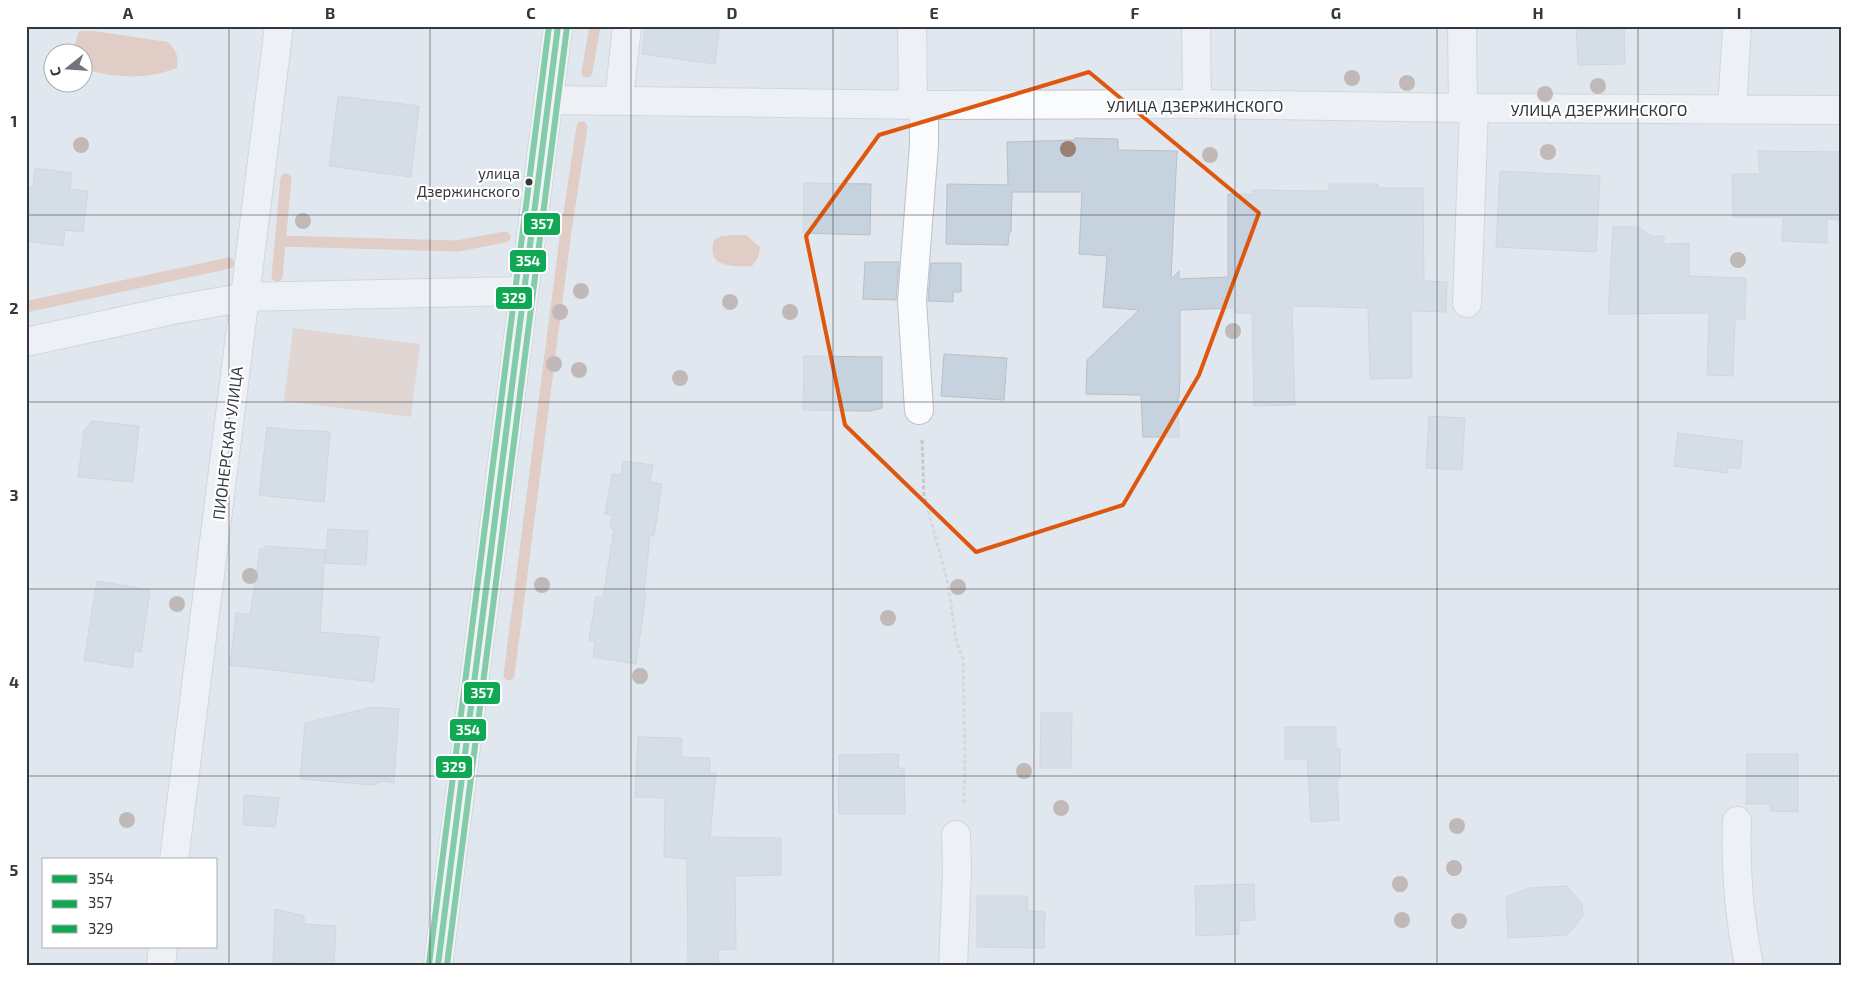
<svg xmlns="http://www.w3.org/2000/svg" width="1867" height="991" font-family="'Exo 2',sans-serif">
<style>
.green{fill:#dec3b5}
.water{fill:#deae94}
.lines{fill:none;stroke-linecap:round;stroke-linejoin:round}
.stream{stroke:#deae94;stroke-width:11}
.building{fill:#c6d2de;stroke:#bbc0c5}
.minor-casing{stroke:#bdc2c7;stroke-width:30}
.path{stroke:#c6c8cb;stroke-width:3;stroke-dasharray:4 2.5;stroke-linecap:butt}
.minor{stroke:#fafbfc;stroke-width:28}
.bus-1-casing{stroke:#fff;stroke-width:10}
.bus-2-casing{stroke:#fff;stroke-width:10}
.bus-3-casing{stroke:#fff;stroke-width:10}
.bus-1{stroke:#10a855;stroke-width:6}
.bus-2{stroke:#10a855;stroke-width:6}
.bus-3{stroke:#10a855;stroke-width:6}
.tree{fill:#988173}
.marked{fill:none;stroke:#df570e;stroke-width:4;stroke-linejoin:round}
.grid{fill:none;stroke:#33383d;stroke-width:1;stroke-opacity:0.55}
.bus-dot{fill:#33383d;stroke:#fff;stroke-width:2}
.labels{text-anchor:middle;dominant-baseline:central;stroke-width:4.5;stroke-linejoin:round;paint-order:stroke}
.bus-label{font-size:15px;fill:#33383d;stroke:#fff;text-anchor:end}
.street-label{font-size:16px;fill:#33383d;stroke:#fff}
.line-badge{stroke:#fff;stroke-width:2}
.badge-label{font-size:14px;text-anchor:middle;font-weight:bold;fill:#fff}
.neatline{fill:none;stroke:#33383d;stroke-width:2}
.grid-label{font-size:16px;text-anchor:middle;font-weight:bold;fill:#33383d}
</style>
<rect width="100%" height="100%" fill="#e1e7ee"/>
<!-- green -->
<path class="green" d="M293,328L420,344L411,417L284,401Z"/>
<!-- water -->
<path class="water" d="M79,31H94L168,42C176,50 179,56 177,68C145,80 115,78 83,69L82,52H75L74,47Z
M735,235H746L760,247L758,258L752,266C743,267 718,267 714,257C711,251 713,245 714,240L721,236Z"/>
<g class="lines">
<!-- stream -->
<path class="stream" d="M587,72L595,26
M280,241L457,246L505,237
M277,276L286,179
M30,306L229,263
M509,675L565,238L582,127"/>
</g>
<!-- building -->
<path class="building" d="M645,26H720L715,64L642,54Z
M1576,26H1624L1625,64L1578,65Z
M338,96L419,106L411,177L329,166Z
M1075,138L1118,139V150L1177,151L1171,279L1179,271V279L1228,277V194H1253V190L1329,191V184H1378V188H1423L1424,281L1447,282L1446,312L1411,311L1412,378L1370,379L1368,308L1292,306L1295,405L1254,406L1252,313H1234V308L1180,310V378L1179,398H1178L1179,437H1143L1141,395L1086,394L1087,360L1139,310L1103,307L1107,256L1079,254L1082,192H1012L1011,232H1009L1008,245L946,244L947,184L1008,185L1007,142L1075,140Z
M1758,151L1841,152V220L1827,219V243L1782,241L1783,217H1733L1732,174H1760Z
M35,168L72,173L70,189L88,191L83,232L65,230L63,246L26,241V187L33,188Z
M1500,171L1600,176L1596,252L1496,247Z
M804,183L871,184L870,235L803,233Z
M1613,227H1638L1651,236H1664V244L1689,243V276L1746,278L1745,319H1735L1733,376L1707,375L1709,313L1608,314Z
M865,262H899L896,300L863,299Z
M931,263H961V292H953V302L928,301Z
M944,354L1007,358L1004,400L941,396Z
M804,356L882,357V408L869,411L803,410Z
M1429,416L1465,418L1462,470L1426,468Z
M92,421L139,426L133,482L78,477L84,431Z
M267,427L301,431V430L330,432L324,502L259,495Z
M1678,433L1743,441L1740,469L1728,467L1727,473L1674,466Z
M623,461L653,465L650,482L662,484L654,536L650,535L644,594H646L636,664L593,657L595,641L589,640L596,597L603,598L614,529L610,528L612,515L605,514L612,474L621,475Z
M328,529L368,531L366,565L325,563Z
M265,546L325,550L320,632L379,637L374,682L230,665L236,613L250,615L260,549L265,550Z
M97,581L150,590L141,652L134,651L132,668L84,660Z
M373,707L399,709L394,783L382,781L373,785L300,779L305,723Z
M1041,713H1072L1071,768H1040Z
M1285,727H1336V749H1340V778H1337L1339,820L1311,822L1307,759H1285Z
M638,737L682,738L681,757L710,758V773H716L710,837L781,838V875L735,876L736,949L718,950L719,965H688L687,859L664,857L665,798L635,797Z
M899,754L898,768H904L905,814H839L838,778H840L839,755Z
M1747,754H1798V812L1770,811V804H1746Z
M244,795L279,798L275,827L243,825Z
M1254,884L1255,920L1239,921V934L1196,936L1195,886Z
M1567,886L1582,904L1583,916L1567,935L1508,938L1506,897L1529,888Z
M977,896H1027L1028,911L1045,912L1044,948L977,947Z
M275,909L304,916V924L336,926L334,965L273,962Z"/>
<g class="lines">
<defs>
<path id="minor" d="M912,26L913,105
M1196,26L1197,104
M1462,26L1463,108
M548,100L924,105L1197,104L1463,108L1841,110
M619,100L627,26
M1732,109L1737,26
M1467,303L1474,108
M26,342L173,310L246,297L524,291
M919,410L912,301L924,145V105
M1737,821C1735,870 1739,917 1749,965
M174,860L279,26
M161,965L163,947
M438,965L558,26
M953,965L957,871L956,835"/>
</defs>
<!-- minor casing -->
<use href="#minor" class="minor-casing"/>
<!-- path -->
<path class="path" d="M922,440L924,495L948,584L956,640L963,659L965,759L964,804"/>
<!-- minor -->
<use href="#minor" class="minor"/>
<defs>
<path id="bus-1" d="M438,965L558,26"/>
<path id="bus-2" d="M447,965L567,27"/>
<path id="bus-3" d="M429,964L549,26"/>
</defs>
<!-- bus-1 casing -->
<use href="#bus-1" class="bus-1-casing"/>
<!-- bus-2 casing -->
<use href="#bus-2" class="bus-2-casing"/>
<!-- bus-3 casing -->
<use href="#bus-3" class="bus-3-casing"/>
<!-- bus-1 -->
<use href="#bus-1" class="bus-1"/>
<!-- bus-2 -->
<use href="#bus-2" class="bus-2"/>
<!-- bus-3 -->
<use href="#bus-3" class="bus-3"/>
</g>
<!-- trees -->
<g class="tree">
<circle cx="1352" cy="78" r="8"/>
<circle cx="1407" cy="83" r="8"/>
<circle cx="1598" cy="86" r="8"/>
<circle cx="1545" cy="94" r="8"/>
<circle cx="81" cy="145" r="8"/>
<circle cx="1068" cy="149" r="8"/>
<circle cx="1548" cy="152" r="8"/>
<circle cx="1210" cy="155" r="8"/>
<circle cx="303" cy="221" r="8"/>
<circle cx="1738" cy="260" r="8"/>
<circle cx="581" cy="291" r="8"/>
<circle cx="730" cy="302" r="8"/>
<circle cx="560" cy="312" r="8"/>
<circle cx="790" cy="312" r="8"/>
<circle cx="1233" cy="331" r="8"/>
<circle cx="554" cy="364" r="8"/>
<circle cx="579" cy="370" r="8"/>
<circle cx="680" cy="378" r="8"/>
<circle cx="250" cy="576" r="8"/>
<circle cx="542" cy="585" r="8"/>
<circle cx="958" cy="587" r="8"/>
<circle cx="177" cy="604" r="8"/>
<circle cx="888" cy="618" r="8"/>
<circle cx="640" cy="676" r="8"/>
<circle cx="1024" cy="771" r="8"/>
<circle cx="1061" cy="808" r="8"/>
<circle cx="127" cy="820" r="8"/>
<circle cx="1457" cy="826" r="8"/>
<circle cx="1454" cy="868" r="8"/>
<circle cx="1400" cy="884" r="8"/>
<circle cx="1402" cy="920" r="8"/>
<circle cx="1459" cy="921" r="8"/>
</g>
<!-- marked area -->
<path d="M0 0H1867V991H0ZM1089,72L1259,213L1199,375L1123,505L976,552L845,425L806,236L879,135Z" fill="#e1e7ee" fill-opacity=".55" fill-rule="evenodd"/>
<path class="marked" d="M1089,72L1259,213L1199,375L1123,505L976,552L845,425L806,236L879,135Z"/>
<!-- grid -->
<path class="grid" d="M229,26V965M430,26V965M631,26V965M833,26V965M1034,26V965M1235,26V965M1437,26V965M1638,26V965M26,215H1841M26,402H1841M26,589H1841M26,776H1841"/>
<!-- markers -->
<circle class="bus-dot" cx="529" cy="182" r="4.5"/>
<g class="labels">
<!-- bus labels -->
<g class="bus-label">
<text x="520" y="173">улица<tspan x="520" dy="18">Дзержинского</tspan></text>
</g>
<!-- street labels -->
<g class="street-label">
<text x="1195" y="105">УЛИЦА ДЗЕРЖИНСКОГО</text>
<text x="1599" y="109">УЛИЦА ДЗЕРЖИНСКОГО</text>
<text transform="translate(227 443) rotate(-83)">ПИОНЕРСКАЯ УЛИЦА</text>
</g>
</g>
<g class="line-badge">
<rect x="523" y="212" width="38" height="24" rx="5" fill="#10a855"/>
<rect x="509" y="249" width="38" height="24" rx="5" fill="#10a855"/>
<rect x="495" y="286" width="38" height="24" rx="5" fill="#10a855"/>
<rect x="463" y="681" width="38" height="24" rx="5" fill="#10a855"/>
<rect x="449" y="718" width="38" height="24" rx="5" fill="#10a855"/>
<rect x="435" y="755" width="38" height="24" rx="5" fill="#10a855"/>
</g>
<g class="badge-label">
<text x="542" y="229">357</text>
<text x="528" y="266">354</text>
<text x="514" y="303">329</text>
<text x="482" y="698">357</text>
<text x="468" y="735">354</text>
<text x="454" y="772">329</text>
</g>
<!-- border -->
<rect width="1867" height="991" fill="none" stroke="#ffffff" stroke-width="55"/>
<!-- legend -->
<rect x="42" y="858" width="175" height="90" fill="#ffffff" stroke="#adafb1"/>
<rect x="52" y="875" width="25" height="8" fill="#10a855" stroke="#adafb1"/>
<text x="88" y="884" font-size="15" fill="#33383d">354</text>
<rect x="52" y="900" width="25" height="8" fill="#10a855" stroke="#adafb1"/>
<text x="88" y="908" font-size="15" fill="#33383d">357</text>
<rect x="52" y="925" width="25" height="8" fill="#10a855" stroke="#adafb1"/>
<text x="88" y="934" font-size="15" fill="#33383d">329</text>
<!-- north arrow -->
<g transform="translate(68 68) rotate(253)"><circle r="24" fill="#ffffff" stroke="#adafb1"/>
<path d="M0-4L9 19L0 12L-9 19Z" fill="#70757b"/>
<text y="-8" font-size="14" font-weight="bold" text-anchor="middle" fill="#33383d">С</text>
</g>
<rect x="28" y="28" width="1812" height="936" class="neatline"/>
<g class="grid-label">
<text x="128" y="19">A</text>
<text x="330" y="19">B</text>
<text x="531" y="19">C</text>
<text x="732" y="19">D</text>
<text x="934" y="19">E</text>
<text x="1135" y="19">F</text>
<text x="1336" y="19">G</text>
<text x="1538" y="19">H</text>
<text x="1739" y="19">I</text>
<text x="14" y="127">1</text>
<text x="14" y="314">2</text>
<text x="14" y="501">3</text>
<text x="14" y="688">4</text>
<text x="14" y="876">5</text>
</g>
</svg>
